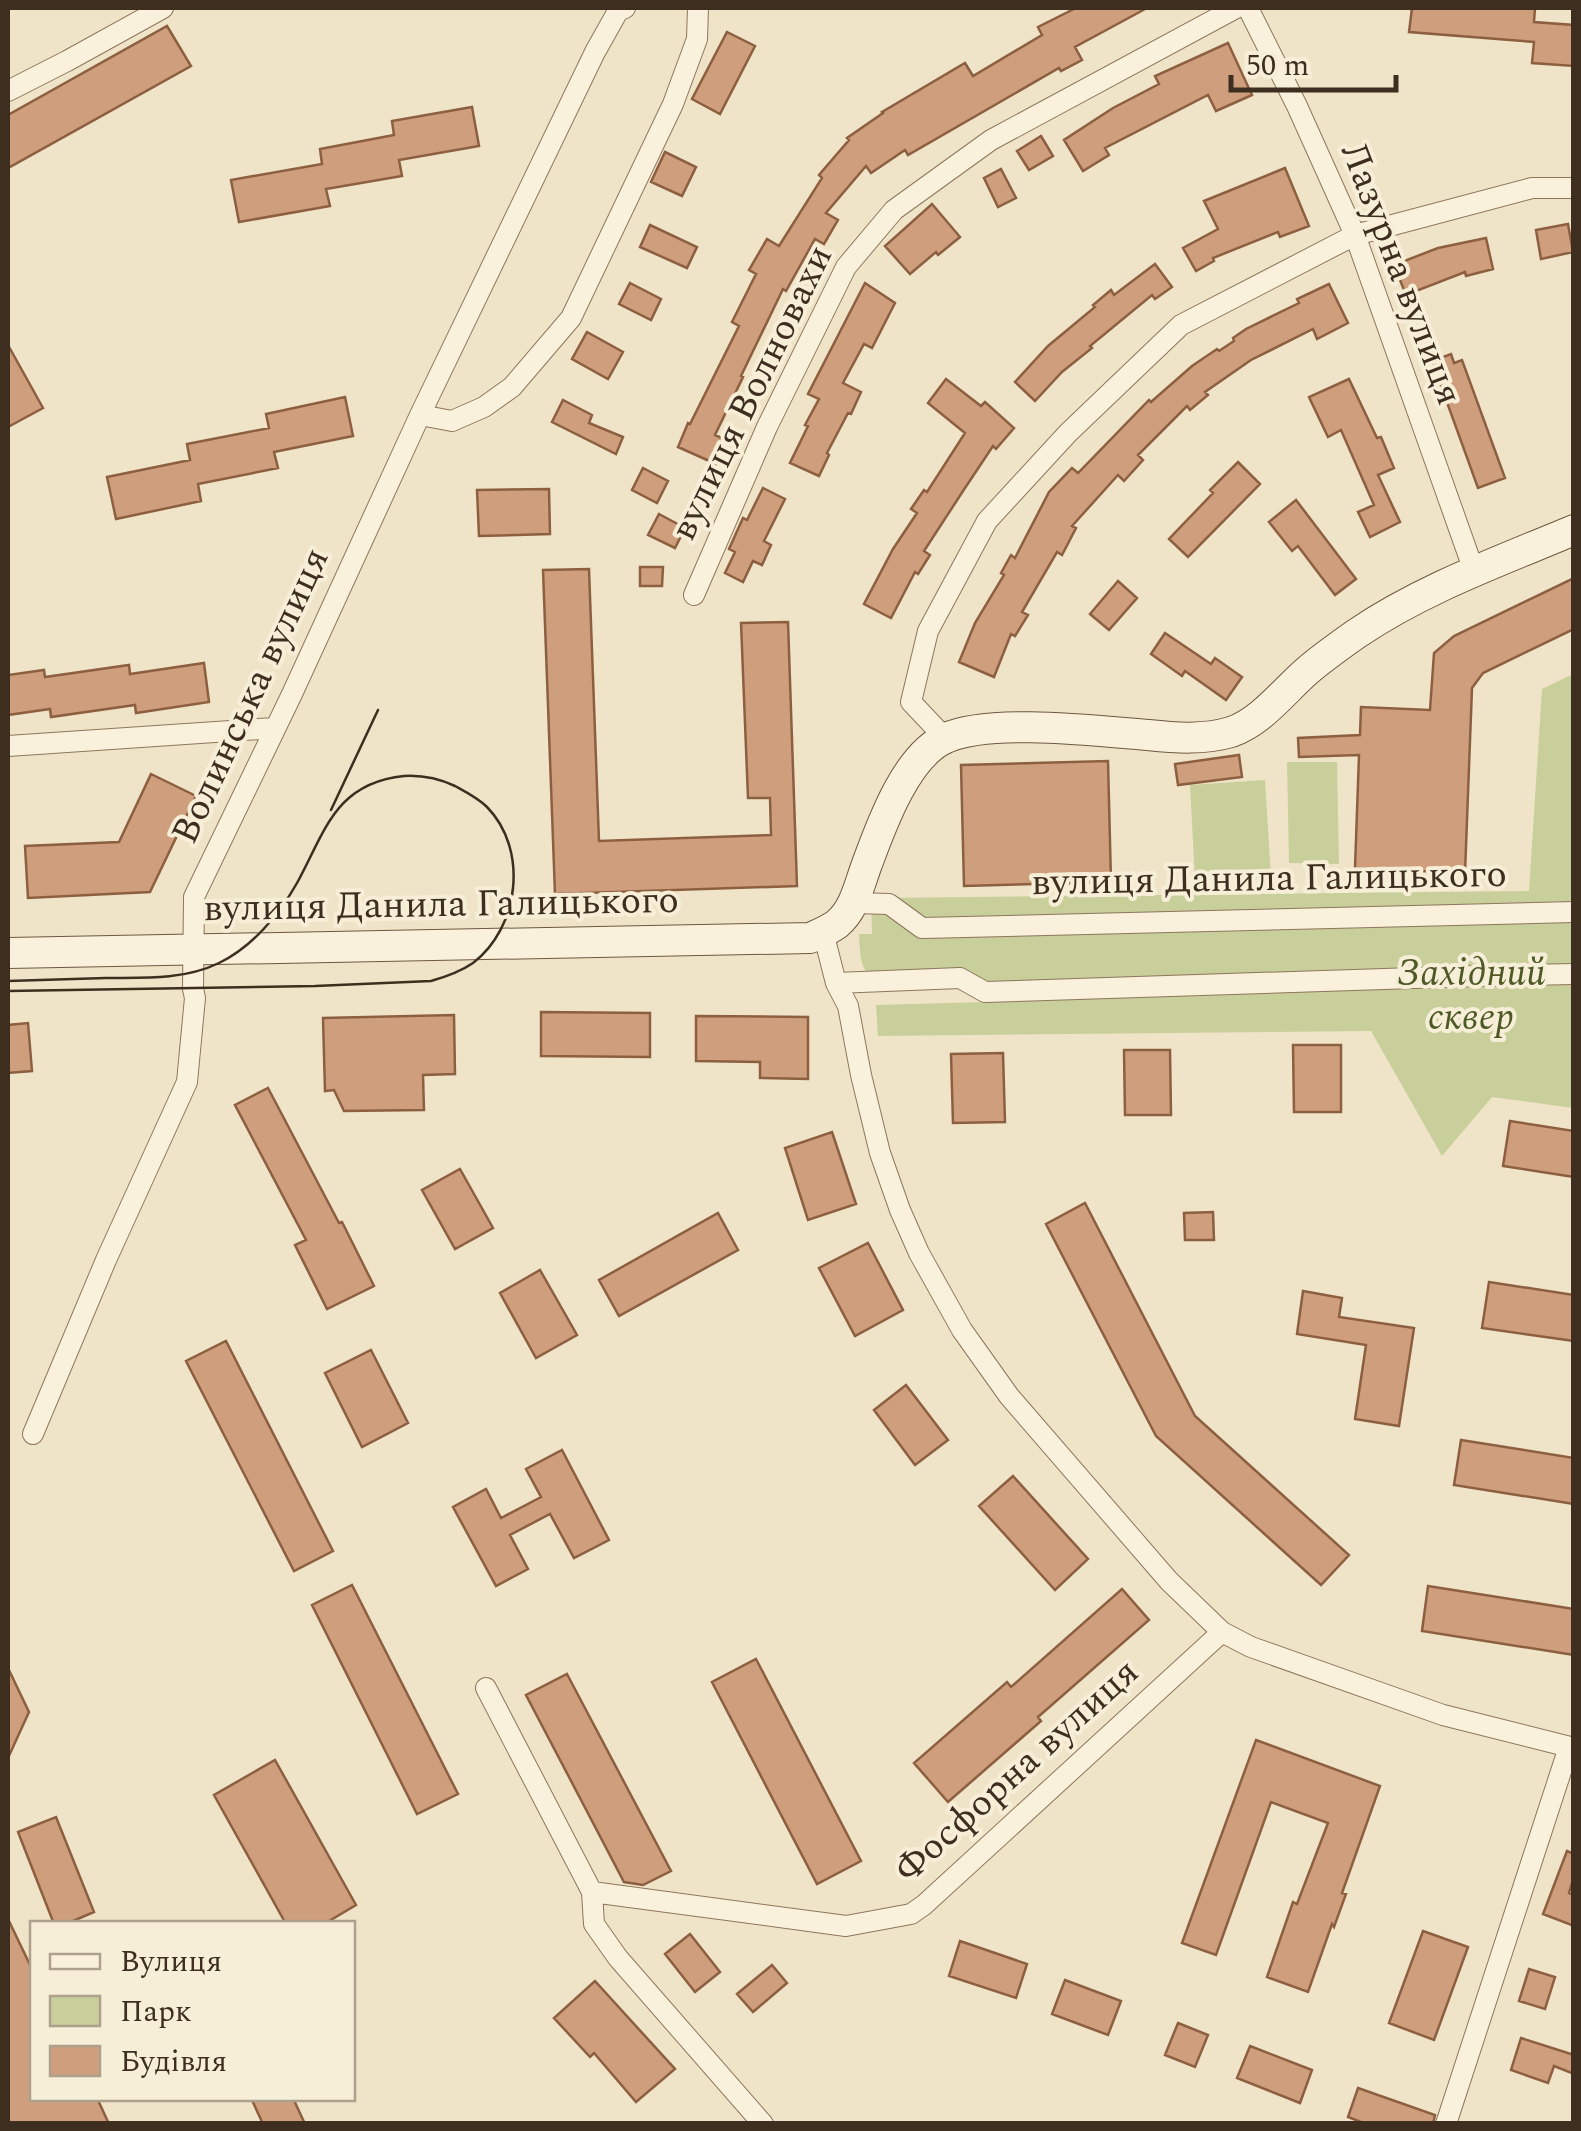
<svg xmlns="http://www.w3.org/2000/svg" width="1581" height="2131" font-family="Spectral,serif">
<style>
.green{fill:#c9cf9b}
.building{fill:#cf9f7d;stroke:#8d5f41;stroke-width:2.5}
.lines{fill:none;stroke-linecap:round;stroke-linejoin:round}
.street-casing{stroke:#8d765c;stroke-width:22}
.secondary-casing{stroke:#6f573f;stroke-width:32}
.street{stroke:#faf1dc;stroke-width:20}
.secondary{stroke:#faf1dc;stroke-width:30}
.tram{stroke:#3d2e20;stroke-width:2.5}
.labels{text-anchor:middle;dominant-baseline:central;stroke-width:8;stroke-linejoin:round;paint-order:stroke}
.street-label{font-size:38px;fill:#3d2e20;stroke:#f7eed8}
.park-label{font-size:38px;font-style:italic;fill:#4d5a26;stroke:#f7eed8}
</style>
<rect width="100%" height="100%" fill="#f0e4c8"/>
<!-- green -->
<path class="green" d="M1573,674V1108L1492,1097L1442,1156L1371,1031L878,1036L876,1005L984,1002L960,978L870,976C859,966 860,948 859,934H872L871,898L1529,891L1542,689Z
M1287,762H1337L1339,864L1289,863Z
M1265,780L1271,877L1195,880L1190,785Z"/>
<!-- building -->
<path class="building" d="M1076,8H1147L1075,47L1082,60L1061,71L1059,68L908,155L905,150L871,173L866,166L826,213L838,220L824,244L815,239L786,291L783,289L741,376L743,377L715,435L726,440L716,464L678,447L688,423L690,424L739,326L732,322L756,274L749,270L767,239L779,246L822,178L819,175L849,140L847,138L883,113L882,112L965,63L973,76L1042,35L1038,27Z
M1412,8H1535L1534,22L1574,25V66L1532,63L1534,42L1409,32Z
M167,26L191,66L8,168V115Z
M727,32L755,46L720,114L692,99Z
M1228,43L1252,95L1216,111L1208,95L1105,148L1109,155L1083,171L1064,140L1113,108L1159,84L1155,76Z
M472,107L479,146L399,160L402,176L326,189L330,206L239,222L231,180L322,164L320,149L394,135L392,121Z
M1041,136L1053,156L1029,170L1017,151Z
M665,152L696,167L682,196L651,182Z
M1285,168L1309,226L1280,237L1278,232L1213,258L1214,261L1196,271L1183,248L1218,229L1204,201Z
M1001,169L1016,198L998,207L984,178Z
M932,204L960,237L938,255L936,252L910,274L885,246Z
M1568,224L1573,252L1541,259L1536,230Z
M650,225L697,247L687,268L640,247Z
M1486,238L1493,269L1466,276L1465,272L1406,295L1394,265L1438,248Z
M1155,264L1172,287L1155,299L1152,295L1090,346L1092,348L1062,372L1035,401L1015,382L1048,346L1095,307L1093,305L1111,290L1114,295Z
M630,283L661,299L651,320L619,304Z
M865,283L895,303L872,348L864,344L843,383L861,392L851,414L848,413L827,453L829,455L819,476L790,463L808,426L805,425L819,399L808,394Z
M1329,284L1348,323L1317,339L1313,329L1251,360L1205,392L1208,395L1190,410L1187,406L1138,455L1143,460L1124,481L1118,475L1072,526L1076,528L1062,555L1057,552L1022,612L1028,615L1015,636L1011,634L994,677L959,662L975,623L1004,575L1001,573L1011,555L1015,558L1049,492L1072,468L1078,473L1149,400L1151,402L1192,366L1217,349L1219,351L1234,341L1233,338L1246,329L1299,303L1297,299Z
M587,332L623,352L608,379L572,359Z
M8,345L43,408L8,427Z
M1451,354L1454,363L1462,360L1505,478L1478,488L1432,361Z
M946,379L981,406L985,402L1014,428L996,449L993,446L965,488L924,551L930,555L918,574L915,572L891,618L864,604L893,549L917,513L911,509L924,490L927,492L965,433L928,403Z
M1349,379L1377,438L1381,437L1394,468L1378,475L1400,522L1370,537L1358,512L1374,505L1341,430L1328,437L1309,397Z
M345,397L353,436L274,452L278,468L198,484L201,501L116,519L107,477L190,460L187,444L269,428L266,414Z
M563,400L592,415L589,423L623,437L616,454L552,422Z
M1238,462L1260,484L1188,557L1169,539L1213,493L1210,490Z
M643,468L668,481L657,503L632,490Z
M763,488L785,499L764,541L771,545L762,565L753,561L743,582L725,573L735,552L729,549L743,518L747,520Z
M549,489L550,534L479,536L477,490Z
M1296,500L1356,579L1335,595L1298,546L1292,551L1269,522Z
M659,514L685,528L675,548L648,535Z
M640,567H663L662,586H640Z
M589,569L599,841L771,835L770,798H748L741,623L788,622L797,886L555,894L543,570Z
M1574,578V629L1483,673L1472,688L1465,873L1355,868L1359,755L1299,757L1298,738L1360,735L1361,707L1430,710L1434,653L1454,636Z
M1118,581L1137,598L1109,630L1090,614Z
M1165,633L1211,664L1215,658L1242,677L1226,700L1185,671L1182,676L1151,654Z
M204,663L209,702L136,713L135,705L51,717L50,709L8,715V675L44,670L45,677L129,665L130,674Z
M1239,755L1242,777L1178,785L1175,764Z
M1108,761L1111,882L964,886L961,765Z
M151,774L196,796L150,892L28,898L25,846L119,842Z
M541,1012L650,1013V1057L541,1056Z
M454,1015L455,1074L423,1075L424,1110L344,1111L334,1090L325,1091L323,1018Z
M696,1016L808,1017V1079L760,1078V1062L696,1061Z
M28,1023L32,1071L8,1073V1025Z
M1293,1045H1341V1112H1294Z
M1124,1050H1170L1171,1115H1125Z
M1003,1053L1005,1122L953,1123L951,1054Z
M268,1088L339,1223L342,1222L374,1286L327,1309L295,1245L306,1240L235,1105Z
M1510,1121L1574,1131V1177L1503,1166Z
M832,1132L856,1204L808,1220L785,1148Z
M460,1169L493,1228L455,1249L422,1190Z
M1085,1203L1195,1416L1349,1555L1321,1585L1156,1436L1046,1224Z
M1213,1212L1214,1240H1185L1184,1213Z
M718,1213L738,1250L619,1316L599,1280Z
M868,1243L903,1310L855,1336L819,1268Z
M540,1270L577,1335L536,1358L500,1293Z
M1489,1282L1574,1295V1341L1482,1328Z
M1303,1291L1342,1298L1339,1317L1414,1328L1399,1426L1355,1419L1366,1345L1297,1334Z
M226,1341L333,1551L294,1571L186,1361Z
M371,1350L408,1423L362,1447L325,1373Z
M906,1385L948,1440L915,1465L874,1410Z
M1461,1440L1574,1458V1504L1454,1485Z
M562,1450L609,1540L574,1558L550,1514L510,1535L528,1569L496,1586L453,1507L486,1489L501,1518L541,1497L526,1469Z
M1013,1476L1088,1559L1055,1590L979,1506Z
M352,1585L458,1794L417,1814L312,1605Z
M1428,1586L1574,1609V1655L1422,1631Z
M1122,1589L1149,1620L1038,1717L1041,1721L948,1802L914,1763L1007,1682L1011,1687Z
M756,1659L861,1861L817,1884L712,1682Z
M8,1668L29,1712L8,1758Z
M567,1674L671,1871L643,1885L624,1882L526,1695Z
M1256,1740L1380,1786L1342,1893L1346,1894L1334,1927L1332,1924L1308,1992L1267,1977L1293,1902L1297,1904L1328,1823L1271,1802L1216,1955L1182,1943Z
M275,1760L356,1905L324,1924H286L214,1795Z
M56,1817L94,1912L66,1924H54L18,1832Z
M1567,1851L1574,1854V1876L1569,1893L1574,1895V1926L1543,1914Z
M8,1919L32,1969V2098H97L109,2124H8Z
M1423,1931L1468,1947L1434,2040L1389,2023Z
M690,1934L720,1972L695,1992L665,1954Z
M960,1941L1027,1964L1016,1998L949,1976Z
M772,1965L787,1983L753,2012L737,1994Z
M1529,1969L1555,1977L1545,2009L1519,2001Z
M1065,1980L1121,2001L1108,2035L1052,2014Z
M595,1981L675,2069L636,2102L594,2053L590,2057L554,2018Z
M1178,2023L1208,2035L1195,2067L1165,2055Z
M1521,2038L1574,2055V2074L1554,2066L1548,2083L1511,2070Z
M1250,2046L1312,2070L1300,2103L1237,2078Z
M1358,2088L1435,2115L1433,2124H1366L1348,2117Z
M251,2098H293L305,2124H263Z"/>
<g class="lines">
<defs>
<path id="street" d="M1248,8L1297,106L1355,235L1474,571
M8,91L67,61L163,8
M420,415L452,421L484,407L512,387L571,318L673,104L697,39L698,8
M694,595L767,427L846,267L894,210L991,140L1236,8
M945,738L911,702L928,631L987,521L1068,433L1181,325L1355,235L1532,188H1574
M8,746L274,728
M854,903L889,904L922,928L1574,912
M823,932L836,983L848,1006L861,1075L880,1153L900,1210L919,1253L962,1330L1009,1396L1169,1581L1222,1632L1251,1647L1443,1715L1574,1748
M836,983L960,978L985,992L1475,976L1574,974
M33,1434L106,1260L187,1082L195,998L193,989L194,897L292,694L420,415L595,52L618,11L625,8
M486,1688L592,1892L846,1926L911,1914L924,1905L1222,1632
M592,1892L594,1924L618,1958L763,2124
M1446,2124L1569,1747"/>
<path id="secondary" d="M8,953L810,938C819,934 829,930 837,924C855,909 859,885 867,864C881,826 906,755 946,738C990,718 1098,731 1148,735C1176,738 1204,740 1231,732C1261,722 1284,691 1307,671C1322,658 1339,646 1356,634C1422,589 1500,561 1574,530"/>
</defs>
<!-- street casing -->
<use href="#street" class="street-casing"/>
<!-- secondary casing -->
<use href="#secondary" class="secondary-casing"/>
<!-- street -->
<use href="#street" class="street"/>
<!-- secondary -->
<use href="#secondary" class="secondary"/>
<!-- tram -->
<path class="tram" d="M331,810L378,710
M8,981C40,980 73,979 106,978C144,978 184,980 219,963C252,947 279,915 297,883C325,832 335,783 404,776C421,775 440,779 455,786C466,792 478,798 487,807C529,850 519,928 473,963C460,972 445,977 431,981L315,986L8,991"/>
</g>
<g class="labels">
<!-- street labels -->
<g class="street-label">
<text transform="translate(1401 274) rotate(69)">Лазурна вулиця</text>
<text transform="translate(752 393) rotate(-64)">вулиця Волновахи</text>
<text transform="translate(251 696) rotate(-65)">Волинська вулиця</text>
<text transform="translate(1269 879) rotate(-1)">вулиця Данила Галицького</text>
<text transform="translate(441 905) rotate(-1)">вулиця Данила Галицького</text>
<text transform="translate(1017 1771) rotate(-42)">Фосфорна вулиця</text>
</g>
<!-- park labels -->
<g class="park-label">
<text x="1471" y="974">Західний<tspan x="1471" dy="44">сквер</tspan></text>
</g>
</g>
<!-- border -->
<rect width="1581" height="2131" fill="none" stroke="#3d2e20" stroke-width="20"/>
<!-- legend -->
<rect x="30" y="1921" width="325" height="180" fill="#f7eed8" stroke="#ada18e" stroke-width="2.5"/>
<rect x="50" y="1954" width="50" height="15" fill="#faf1dc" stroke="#ada18e" stroke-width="2.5"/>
<text x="120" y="1971" font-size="30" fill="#3d2e20">Вулиця</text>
<rect x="50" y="1996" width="50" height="30" fill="#c9cf9b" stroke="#ada18e" stroke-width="2.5"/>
<text x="120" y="2021" font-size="30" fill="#3d2e20">Парк</text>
<rect x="50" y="2046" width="50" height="30" fill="#cf9f7d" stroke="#ada18e" stroke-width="2.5"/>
<text x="120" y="2071" font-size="30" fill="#3d2e20">Будівля</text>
<!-- scale -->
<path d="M1231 75v15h165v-15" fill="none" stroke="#3d2e20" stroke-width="5"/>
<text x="1246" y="75" font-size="30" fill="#3d2e20" stroke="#f7eed8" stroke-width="8" paint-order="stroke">50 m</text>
</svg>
